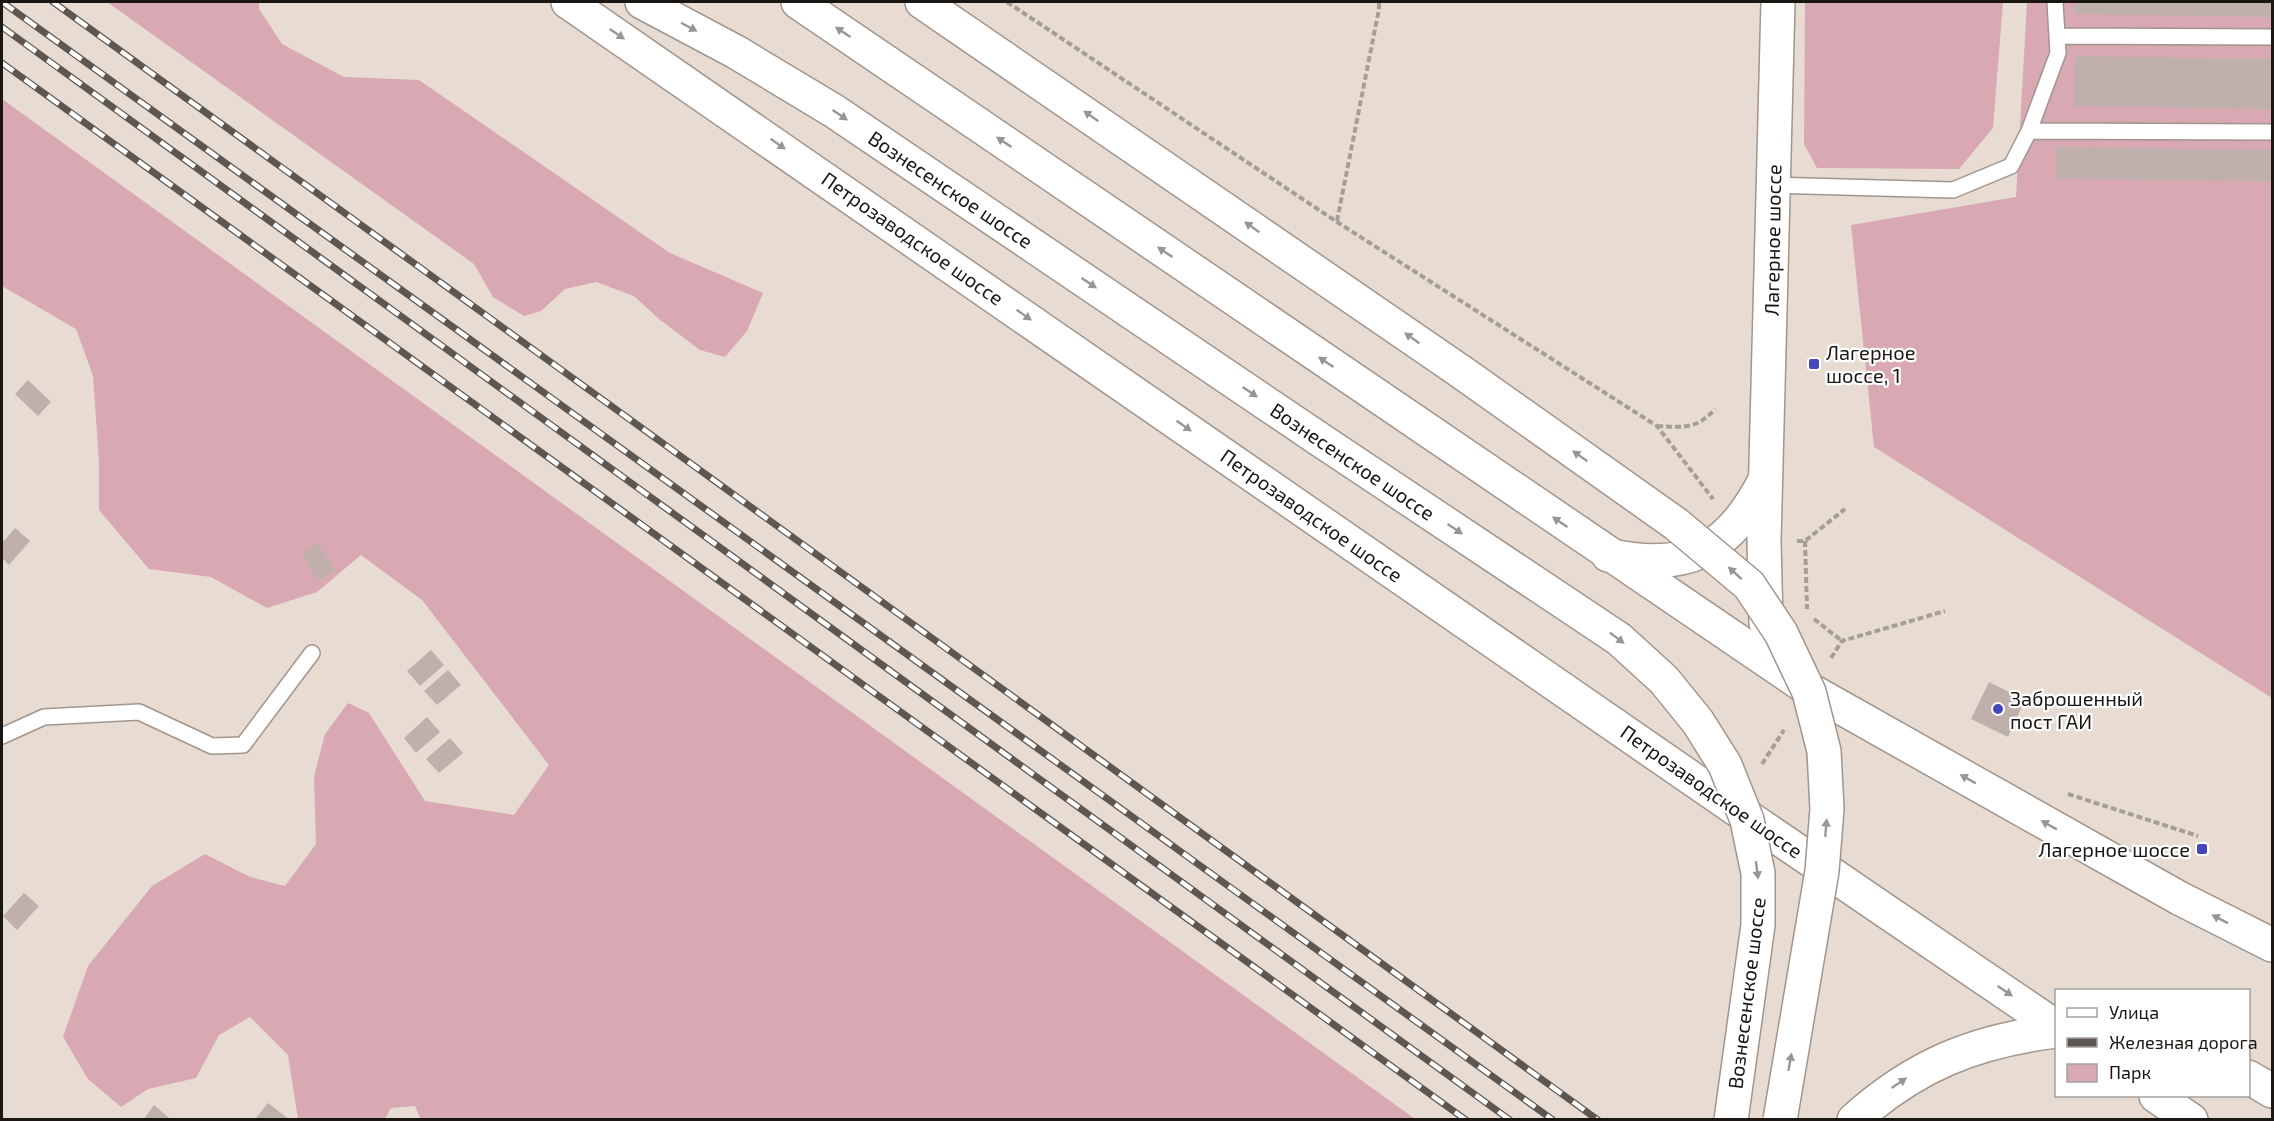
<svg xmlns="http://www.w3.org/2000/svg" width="2274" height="1121" font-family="'Exo 2',sans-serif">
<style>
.green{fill:#d8a8b3}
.building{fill:#bfb0ac}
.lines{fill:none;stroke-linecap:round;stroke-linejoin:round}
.service-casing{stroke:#a1958c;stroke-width:18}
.tertiary-casing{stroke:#a1958c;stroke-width:36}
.primary-casing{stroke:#a1958c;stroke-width:36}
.path{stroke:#a69d95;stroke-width:4;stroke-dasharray:6 3;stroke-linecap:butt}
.service{stroke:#fff;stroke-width:15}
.tertiary{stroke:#fff;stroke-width:33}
.primary{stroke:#fff;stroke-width:33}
.rail-casing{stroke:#5e5751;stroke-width:7}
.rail{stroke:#fff;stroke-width:4.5;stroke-dasharray:14;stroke-linecap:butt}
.primary-bridge-casing{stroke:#a1958c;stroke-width:36;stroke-linecap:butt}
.primary-bridge{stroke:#fff;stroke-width:33}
.oneway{fill:#989694}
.poi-dot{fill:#4746bc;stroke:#fff;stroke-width:2}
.labels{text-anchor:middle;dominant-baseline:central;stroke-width:4.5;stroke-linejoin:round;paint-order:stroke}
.street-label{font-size:20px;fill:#1a1612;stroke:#fff}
.poi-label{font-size:20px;fill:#1a1612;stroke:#fff;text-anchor:start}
</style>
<rect width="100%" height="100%" fill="#e8dcd2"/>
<!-- green -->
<path class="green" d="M107,2H259V9L282,44L344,77L419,80L670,253L763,293L747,331L725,357L700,350L659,319L634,296L596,282L565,289L541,311L524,316L493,297L474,264Z
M1805,2H2003L1993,128L1959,169L1817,168L1804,144Z
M2027,2H2272V698L1874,447L1851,225L2016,197Z
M2,99L1415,1119L421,1120L415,1106L391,1108L385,1119H298L288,1055L250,1017L219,1035L196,1078L148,1089L121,1107L88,1079L63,1037L88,966L152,886L205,854L250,877L285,886L316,844L314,777L325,734L348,703L369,713L425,801L514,815L549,765L422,600L361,555L317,592L267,608L211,577L149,569L99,510V462L93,376L76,329L2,286Z"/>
<!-- building -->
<path class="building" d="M2074,2H2272V17L2074,14Z
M2075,56L2272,59V109L2074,106Z
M2056,147L2272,150V181L2056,179Z
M28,380L51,402L38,416L15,394Z
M15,528L30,541L9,565L2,558V543Z
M318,543L335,570L319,581L302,554Z
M431,650L444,665L420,686L407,671Z
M448,670L461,685L437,705L424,691Z
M1989,682L2025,700L2008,737L1971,719Z
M427,717L440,732L416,753L404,738Z
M450,738L463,753L439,773L426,759Z
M24,893L39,906L17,930L3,916Z
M268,1103L290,1120L256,1118Z
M154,1105L169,1118L168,1120H143Z"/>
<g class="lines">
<defs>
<path id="service" d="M2057,36L2272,37
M2029,131L2272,132
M1773,185L1953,190L2011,166L2029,131L2058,53L2055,2
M2,736L44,717L139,712L212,746L243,745L312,653"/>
<path id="tertiary" d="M1608,555C1686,573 1729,551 1765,480
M1766,623L1764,541L1778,2"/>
<path id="primary" d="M568,2L1733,807L2056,1027
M642,2L736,52L834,111L1319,439
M798,2L1810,690L2179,898L2272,945
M922,2L1460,371
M2248,1077L2272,1091
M2156,1096L2191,1120
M1854,1120C1915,1065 1975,1041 2056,1031"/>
</defs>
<!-- service casing -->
<use href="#service" class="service-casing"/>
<!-- tertiary casing -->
<use href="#tertiary" class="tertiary-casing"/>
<!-- primary casing -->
<use href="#primary" class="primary-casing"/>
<!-- path -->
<path class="path" d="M1007,2L1337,222L1657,426L1713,499
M1337,221L1379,9V2
M1657,426C1683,427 1696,430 1715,409
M1797,541H1805L1845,509
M1805,541L1807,609
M1814,619L1842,641
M1831,658L1842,641L1945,611
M1762,764L1784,730
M2068,794L2198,836"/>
<!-- service -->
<use href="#service" class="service"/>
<!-- tertiary -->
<use href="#tertiary" class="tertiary"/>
<!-- primary -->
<use href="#primary" class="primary"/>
<defs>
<path id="rail" d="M2,2L1553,1120
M53,2L1598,1120
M2,27L1510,1120
M2,63L1466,1120"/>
</defs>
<!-- rail casing -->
<use href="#rail" class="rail-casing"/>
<!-- rail -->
<use href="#rail" class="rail"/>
<defs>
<path id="primary-bridge" d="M1460,371L1676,524L1749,585L1781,633L1809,692L1824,751L1827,809L1822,871L1780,1120
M1319,439L1619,639L1664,680L1698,722L1725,765L1747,820L1758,873V925L1731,1120"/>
</defs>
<!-- primary-bridge casing -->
<use href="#primary-bridge" class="primary-bridge-casing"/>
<!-- primary-bridge -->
<use href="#primary-bridge" class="primary-bridge"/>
</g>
<!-- one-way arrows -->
<defs><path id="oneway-solid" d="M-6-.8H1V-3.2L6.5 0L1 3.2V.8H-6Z" transform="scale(1.5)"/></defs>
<g class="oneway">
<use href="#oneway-solid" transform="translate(689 27) rotate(28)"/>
<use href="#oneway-solid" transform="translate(843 32) rotate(-146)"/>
<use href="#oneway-solid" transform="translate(617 34) rotate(34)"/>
<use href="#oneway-solid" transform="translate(840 115) rotate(34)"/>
<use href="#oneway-solid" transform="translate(1091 116) rotate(-145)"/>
<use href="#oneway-solid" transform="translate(1004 142) rotate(-146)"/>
<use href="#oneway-solid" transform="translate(778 144) rotate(35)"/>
<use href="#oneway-solid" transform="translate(1252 227) rotate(-145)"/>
<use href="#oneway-solid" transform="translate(1165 252) rotate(-146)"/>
<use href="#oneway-solid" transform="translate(1089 283) rotate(34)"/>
<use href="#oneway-solid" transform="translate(1024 315) rotate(35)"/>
<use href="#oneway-solid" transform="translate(1412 338) rotate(-145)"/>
<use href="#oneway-solid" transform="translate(1326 362) rotate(-146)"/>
<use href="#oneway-solid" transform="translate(1250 392) rotate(34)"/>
<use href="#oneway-solid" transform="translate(1184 426) rotate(35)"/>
<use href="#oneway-solid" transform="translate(1580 456) rotate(-145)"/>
<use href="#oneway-solid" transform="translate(1560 522) rotate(-146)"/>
<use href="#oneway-solid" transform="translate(1455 529) rotate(34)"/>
<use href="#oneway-solid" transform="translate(1735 573) rotate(-138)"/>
<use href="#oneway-solid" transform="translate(1617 638) rotate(37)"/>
<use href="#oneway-solid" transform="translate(1968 779) rotate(-151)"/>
<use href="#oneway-solid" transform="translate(2049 825) rotate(-151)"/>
<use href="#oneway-solid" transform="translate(1826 828) rotate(-85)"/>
<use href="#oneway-solid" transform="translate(1757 870) rotate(83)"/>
<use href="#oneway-solid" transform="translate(2220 919) rotate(-153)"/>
<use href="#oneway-solid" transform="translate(2005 991) rotate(34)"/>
<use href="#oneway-solid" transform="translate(1790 1062) rotate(-80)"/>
<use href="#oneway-solid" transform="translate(1899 1083) rotate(-34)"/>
</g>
<!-- markers -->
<g class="poi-dot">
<rect x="1808" y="358" width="12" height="12" rx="3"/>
<circle cx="1998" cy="709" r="6"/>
<rect x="2196" y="843" width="12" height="12" rx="3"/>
</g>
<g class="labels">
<!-- street labels -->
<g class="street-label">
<text transform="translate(951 189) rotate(34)">Вознесенское шоссе</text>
<text transform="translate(913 238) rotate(35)">Петрозаводское шоссе</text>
<text transform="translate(1772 240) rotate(-89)">Лагерное шоссе</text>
<text transform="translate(1353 461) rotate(34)">Вознесенское шоссе</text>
<text transform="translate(1312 515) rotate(35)">Петрозаводское шоссе</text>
<text transform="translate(1712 791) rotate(35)">Петрозаводское шоссе</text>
<text transform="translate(1746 993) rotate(-83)">Вознесенское шоссе</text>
</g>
<!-- poi labels -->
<g class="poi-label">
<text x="1826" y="352">Лагерное<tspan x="1826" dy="23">шоссе, 1</tspan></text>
<text x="2010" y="698">Заброшенный<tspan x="2010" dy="23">пост ГАИ</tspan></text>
<text x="2190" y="849" text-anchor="end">Лагерное шоссе</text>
</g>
</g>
<!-- border -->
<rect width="2274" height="1121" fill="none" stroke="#1a1612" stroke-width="6"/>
<!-- legend -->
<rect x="2055" y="989" width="195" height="108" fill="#ffffff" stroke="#a3a2a0" stroke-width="1.5"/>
<rect x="2067" y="1008" width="30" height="9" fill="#ffffff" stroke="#a3a2a0" stroke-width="1.5"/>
<text x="2109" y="1019" font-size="18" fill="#1a1612">Улица</text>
<rect x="2067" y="1038" width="30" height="9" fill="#5e5751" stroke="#a3a2a0" stroke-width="1.5"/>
<text x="2109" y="1049" font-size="18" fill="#1a1612">Железная дорога</text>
<rect x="2067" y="1064" width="30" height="18" fill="#d8a8b3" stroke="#a3a2a0" stroke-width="1.5"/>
<text x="2109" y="1079" font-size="18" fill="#1a1612">Парк</text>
</svg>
